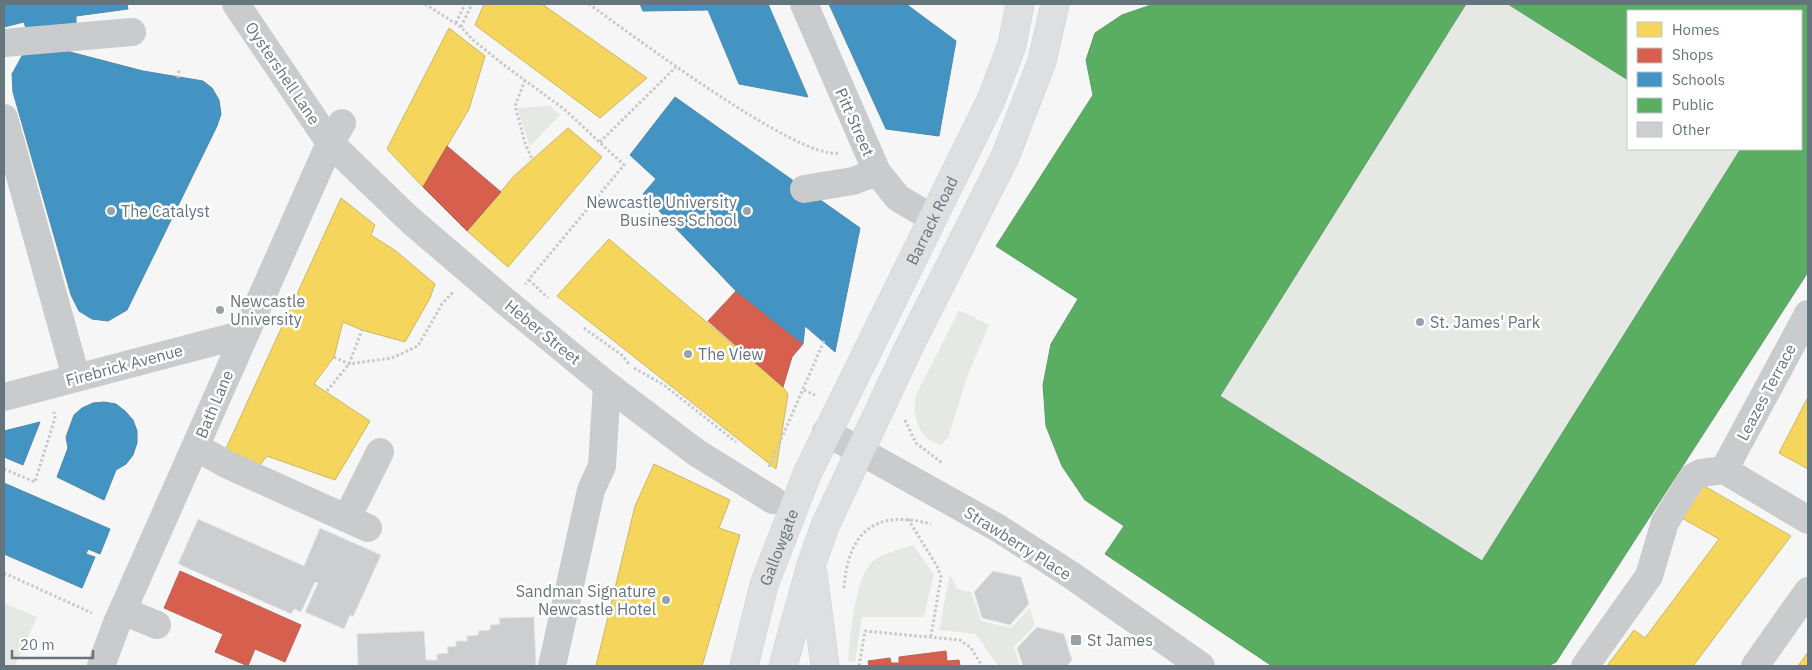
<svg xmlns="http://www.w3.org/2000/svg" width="1812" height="670" font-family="'IBM Plex Sans',sans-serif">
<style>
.green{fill:#e6e8e3;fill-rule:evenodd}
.homes{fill:#f6d55c;stroke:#cab866}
.shops{fill:#d6604d;stroke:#b4665b}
.schools{fill:#4393c3;stroke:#4d8aae}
.public{fill:#5aae61;stroke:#5d9d69}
.building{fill:#cdcecf;stroke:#e6e6e6}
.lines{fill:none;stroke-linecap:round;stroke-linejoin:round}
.major-casing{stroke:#d1d2d3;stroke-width:29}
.path{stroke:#c7c8c9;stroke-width:3;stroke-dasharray:2.5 2.5;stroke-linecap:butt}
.minor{stroke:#c9cbcc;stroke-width:28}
.major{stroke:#dedfe0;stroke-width:28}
.poi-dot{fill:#98a2a7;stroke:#fff;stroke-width:2}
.labels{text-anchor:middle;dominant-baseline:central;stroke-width:5;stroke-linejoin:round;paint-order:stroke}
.street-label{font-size:16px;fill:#65757d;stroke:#fff}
.poi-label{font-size:16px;fill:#65757d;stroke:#fff;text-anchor:start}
</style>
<rect width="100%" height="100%" fill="#f6f6f6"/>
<!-- green -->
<path class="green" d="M1154,4H1808V272L1556,662L1548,666H1272L1105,554L1124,526L1085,500L1062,466L1046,426L1043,385L1051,344L1078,299L996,246L1093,95L1086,60L1095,33L1122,15ZM1628,11H1801V149H1628Z
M550,106L560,115L530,146L517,108Z
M959,310L989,325L967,377L948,438L941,445C918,440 912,415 916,395Z
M913,545L934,574L924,617H862L855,662L848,661C851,636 854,572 877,558C888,552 902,549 913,545Z
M950,574L957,589L971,592L981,621L1011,628L1030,608L1035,625L1014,647L1020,666H998L976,634L939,630Z
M4,603L37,617L15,666H4Z"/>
<!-- homes -->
<path class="homes" d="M484,4H542L647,78L600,118L475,25Z
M449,28L485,56L469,109L423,187L387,149Z
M568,128L602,157L508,267L467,231L515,175Z
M341,198L375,225L371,235L396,251L435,284L430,298L405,342L362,330L343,322L334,357L314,384L370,421L335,480L267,456L260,465L223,455Z
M609,239L783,387L788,394L776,469L557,296Z
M1808,397V469L1779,453Z
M654,464L730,500L719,528L740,535L702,666H596L635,506Z
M1699,483L1791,536L1693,666H1607L1634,630L1645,638L1719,539L1680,517Z
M1808,652V666H1798Z"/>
<!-- shops -->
<path class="shops" d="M447,146L501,192L467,231L423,187Z
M736,291L803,344L792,357L783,387L708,321Z
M180,571L301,625L285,662L255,649L248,666L215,652L223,634L164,608Z
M946,651L947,661L959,660L960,666H869L868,661L890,658L891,663H899V657Z"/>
<!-- schools -->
<path class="schools" d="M4,4H127L128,9L76,16V27L28,35L24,22L4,27Z
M640,4H768L808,97L739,84L708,10L643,11Z
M829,4H906L956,41L939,136L886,129Z
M51,47L143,71L203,81L212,88L219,100L221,114L217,126L127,310L108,321L92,319L79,311L71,295L13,92L12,74L22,56L37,48Z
M675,97L860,228L835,352L805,326L803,344L736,291L643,194L656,179L630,155Z
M104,402L116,404L125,411L133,420L137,431V443L133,455L126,464L116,470L104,500L57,477L68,448L66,437L74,415L82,408L93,403Z
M40,422L23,465L4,457V431Z
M4,483L110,529L100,554L88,549L86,554L95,557L82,588L4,554Z"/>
<!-- public -->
<path class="public" d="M1154,4H1466L1220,396L1482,561L1740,150L1738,149H1801V11H1628V80L1508,4H1808V272L1556,662L1548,666H1272L1105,554L1124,526L1085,500L1062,466L1046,426L1043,385L1051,344L1078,299L996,246L1093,95L1086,60L1095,33L1122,15Z"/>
<!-- building -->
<path class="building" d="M198,519L304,566L320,528L381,555L353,617L350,615L344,629L305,612L318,583L315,582L301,612L294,609L291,614L178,564Z
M993,571L1021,577L1029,604L1010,625L982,618L974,592Z
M534,617L536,666H358L357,634L424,631L426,660H437V654L448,653L447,647L456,646V641H467V636L478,635V631L490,630V625L500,624L499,618Z
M1037,627L1064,634L1072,660L1067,666H1023L1017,648Z"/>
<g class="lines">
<defs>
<g id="major">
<path d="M813,574L825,666"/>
<path id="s1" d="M744,666L764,585L807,474L991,100L1012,45L1020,4"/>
<path d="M783,666L811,565L825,526L909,347L1005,157L1042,61L1055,4"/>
</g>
</defs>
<!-- major casing -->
<use href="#major" class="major-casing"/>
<!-- path -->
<path class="path" d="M425,4L461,27L472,39L504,65L564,109L624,165L525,284
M589,4C628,32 798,160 838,153
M456,23L465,4
M461,27L472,4
M178,78L179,70
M525,80L515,106L525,143L532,159
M600,142L676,67
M529,280L548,298
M584,328L623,356L630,366
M334,357L349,364L392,358L418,346L442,304L454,291
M634,368L664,385L736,442
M804,390L815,395
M327,391L349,364L362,330
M905,420L916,443L942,463
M769,467L824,341
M4,469L35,482L55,418L54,412
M908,519L937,566L941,577L931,636
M4,573L92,613
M844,588C848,531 876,509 931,524
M859,666L865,631L960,640L971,648L982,666"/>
<!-- minor -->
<path class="minor" d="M236,4L330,143L410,220L506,302L607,385L697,453L773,500
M804,4L877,172L898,198L932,218
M4,43L132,32
M4,118L76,377
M804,189L853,181L877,172
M4,397L244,334
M826,432L998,528L1071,575L1201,666
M196,447L228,465L368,528
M1724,470L1808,314
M1724,470L1808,520
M347,518L380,452
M123,611L157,625
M101,666L117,623L330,143L342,123
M552,666L591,490L602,466L607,385
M1585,666L1649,576L1665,522L1693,477L1701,473L1724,470
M1755,666L1808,591"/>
<!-- major -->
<use href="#major" class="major"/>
</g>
<!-- markers -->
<g class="poi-dot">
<circle cx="111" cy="211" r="5"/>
<circle cx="747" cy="211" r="5"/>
<circle cx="220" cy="310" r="5"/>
<circle cx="1420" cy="322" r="5"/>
<circle cx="688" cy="354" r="5"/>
<circle cx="666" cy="600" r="5"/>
<rect x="1070" y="634" width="12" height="12" rx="2.5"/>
</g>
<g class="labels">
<!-- street labels -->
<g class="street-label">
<text transform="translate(283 73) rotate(56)">Oystershell Lane</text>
<text transform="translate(855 122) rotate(66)">Pitt Street</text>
<text stroke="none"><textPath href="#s1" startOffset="485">Barrack Road</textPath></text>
<text transform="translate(543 332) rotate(39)">Heber Street</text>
<text transform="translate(124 365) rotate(-15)">Firebrick Avenue</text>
<text transform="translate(1766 392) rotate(-62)">Leazes Terrace</text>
<text transform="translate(214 404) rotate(-67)">Bath Lane</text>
<text transform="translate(1018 543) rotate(32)">Strawberry Place</text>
<text stroke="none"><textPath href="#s1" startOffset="124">Gallowgate</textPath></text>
</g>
<!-- poi labels -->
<g class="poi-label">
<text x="737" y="202" text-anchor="end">Newcastle University<tspan x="737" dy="18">Business School</tspan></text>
<text x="121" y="211">The Catalyst</text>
<text x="230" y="301">Newcastle<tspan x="230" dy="18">University</tspan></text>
<text x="1430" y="322">St. James' Park</text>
<text x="698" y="354">The View</text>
<text x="656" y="591" text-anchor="end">Sandman Signature<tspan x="656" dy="18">Newcastle Hotel</tspan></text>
<text x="1087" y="640">St James</text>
</g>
</g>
<!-- border -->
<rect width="1812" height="670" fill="none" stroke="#65757d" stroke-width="10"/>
<!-- legend -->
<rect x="1627" y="10" width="175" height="140" fill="#ffffff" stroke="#c1c8cb"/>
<rect x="1637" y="22" width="25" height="15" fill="#f6d55c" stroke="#c1c8cb"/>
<text x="1672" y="35" font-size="15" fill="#65757d">Homes</text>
<rect x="1637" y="48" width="25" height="15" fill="#d6604d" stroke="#c1c8cb"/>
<text x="1672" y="60" font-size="15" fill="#65757d">Shops</text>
<rect x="1637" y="72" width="25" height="15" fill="#4393c3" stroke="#c1c8cb"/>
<text x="1672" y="85" font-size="15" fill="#65757d">Schools</text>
<rect x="1637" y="98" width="25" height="15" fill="#5aae61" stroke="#c1c8cb"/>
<text x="1672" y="110" font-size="15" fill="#65757d">Public</text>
<rect x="1637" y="122" width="25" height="15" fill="#cdcecf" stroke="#c1c8cb"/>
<text x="1672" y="135" font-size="15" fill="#65757d">Other</text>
<!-- scale -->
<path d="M12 650v8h81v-8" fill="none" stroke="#65757d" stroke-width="2.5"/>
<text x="20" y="650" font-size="15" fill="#65757d" stroke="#ffffff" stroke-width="4" paint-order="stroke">20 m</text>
</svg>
